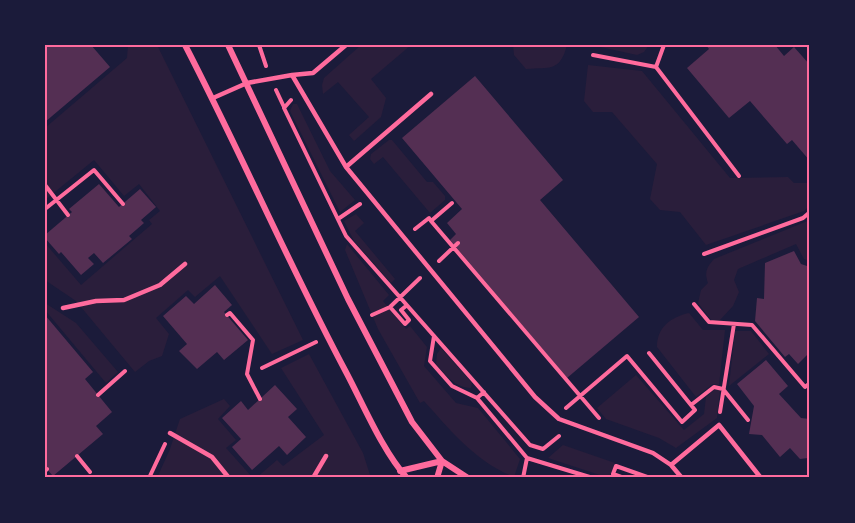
<svg xmlns="http://www.w3.org/2000/svg" width="855" height="523" font-family="Ubuntu,sans-serif">
<style>
.green{fill:#2a1e3b}
.building{fill:#542f53}
.lines{fill:none;stroke-linecap:round;stroke-linejoin:round}
.path{stroke:#ff6b9d;stroke-width:4}
.service{stroke:#ff6b9d;stroke-width:4.5}
.minor{stroke:#ff6b9d;stroke-width:6}
.neatline{fill:none;stroke:#ff6b9d;stroke-width:2}
</style>
<rect width="100%" height="100%" fill="#1b1b3a"/>
<!-- green -->
<path class="green" d="M128,45H157L303,340L272,354L220,276L195,297L188,290L156,318L169,334L162,356L149,361L135,372L76,301L45,280V243L81,285L152,224L149,220L160,211L139,184L124,196L94,160L45,200V128L127,58Z
M361,45H411L371,79L386,98L381,117L354,141L349,135L369,117L338,82L323,94L322,85L324,78Z
M513,45H567C560,72 550,67 526,69L514,55Z
M649,45L644,52L637,55L596,46Z
M588,65L642,71L730,178L788,177L794,183H810V205L804,211L706,245L680,212L660,210L650,199L657,164L612,112H593L584,101Z
M293,104H297L330,171L355,200L340,212L290,111Z
M389,140H392L427,182H433L445,196V200L430,213L383,157L374,164L370,159L371,154Z
M356,214L364,223L355,231L395,279L391,283L354,241L344,221Z
M810,220V261L804,259L796,244L738,269L734,280L739,292L733,306L720,320H711L698,303L701,290L708,283C704,272 707,267 714,259Z
M347,244L389,295L383,301L406,329L410,326L427,347L424,366L456,403L478,408L520,459L514,477C476,462 451,431 424,401L420,403L378,329L345,250Z
M45,303L76,323L118,372L106,383L45,310Z
M689,313L703,330H725L719,385L713,384L696,397L657,347C657,327 671,317 689,313Z
M735,331H751L769,354L729,386Z
M441,348L472,383L471,388C454,387 447,376 436,364L437,354Z
M309,354L363,453L371,478H256L277,460L283,466L324,435L281,368Z
M636,375L684,430L704,414L706,397L715,389L720,390L717,418L676,448L659,438L606,419L597,408Z
M224,399L230,406L218,419L236,440L226,448L253,478H157L170,449L180,419Z
M563,445L615,463L609,478L548,458Z"/>
<!-- building -->
<path class="building" d="M45,45H91L110,67L45,122Z
M706,45H775L784,56L794,47L810,65V161L792,140L787,144L750,101L729,118L687,68L709,49Z
M475,76L563,180L540,200L639,317L567,378L450,240L456,234L447,223L462,209L402,138Z
M99,184L119,207L140,189L156,207L141,220L144,223L129,236L132,239L103,263L94,253L88,258L94,264L81,275L61,252L59,254L45,238V235L72,212L69,209Z
M794,251L801,264L810,267V352L798,364L789,354L785,357L755,321L757,298L764,299L765,263Z
M215,285L232,305L224,312L248,340L224,360L217,352L197,369L179,351L187,344L163,316L186,296L194,304Z
M45,315L93,372L85,379L112,412L96,426L103,434L53,476L45,467Z
M766,360L788,386L779,394L801,418L810,419V456L808,458L800,459L790,448L780,457L762,435L749,434L754,406L737,384Z
M275,385L297,409L288,417L306,437L287,455L279,446L252,470L232,447L241,439L222,418L241,401L248,410Z"/>
<g class="lines">
<!-- path -->
<path class="path" d="M259,45L266,66
M593,55L656,67L739,176
M656,67L664,45
M276,90L284,107
M291,100L284,108L346,236L530,445L543,449L559,436
M45,185L68,215
M452,203L431,221L599,418
M45,209L94,170L123,204
M338,219L360,204
M415,229L429,218L431,221
M704,254L803,218L810,212
M439,261L458,243
M694,304L709,322L752,325L805,387L810,383
M390,307L405,324L409,320L401,310L406,306
M227,315L230,313L253,340L247,374L260,399
M372,315L390,307L420,278
M434,336L430,361L452,386L477,398
M262,368L316,342
M484,392L477,398L527,458L593,478
M98,395L125,371
M691,405L714,387L723,389L748,420
M566,408L627,356L682,422L695,410L649,353
M720,412L734,324
M77,456L90,472
M45,471L47,469
M149,478L165,444
M523,478L527,458
M624,478L613,474L616,466L650,478"/>
<!-- service -->
<path class="service" d="M292,75L313,73L346,45
M213,98L247,83L292,75L346,167L535,397L559,419L653,453L671,465L682,478
M346,167L431,94
M63,308L96,301L124,300L160,285L185,264
M170,433L212,457L229,478
M671,465L719,425L761,478
M313,478L326,456"/>
<!-- minor -->
<path class="minor" d="M185,45C241,153 289,265 346,372C363,404 383,452 407,478
M228,45L348,299L412,422L442,461L468,478
M400,471L442,461
M437,478L442,461"/>
</g>
<!-- border -->
<rect width="855" height="523" fill="none" stroke="#1b1b3a" stroke-width="93"/>
<rect x="46" y="46" width="762" height="430" class="neatline"/>
</svg>
